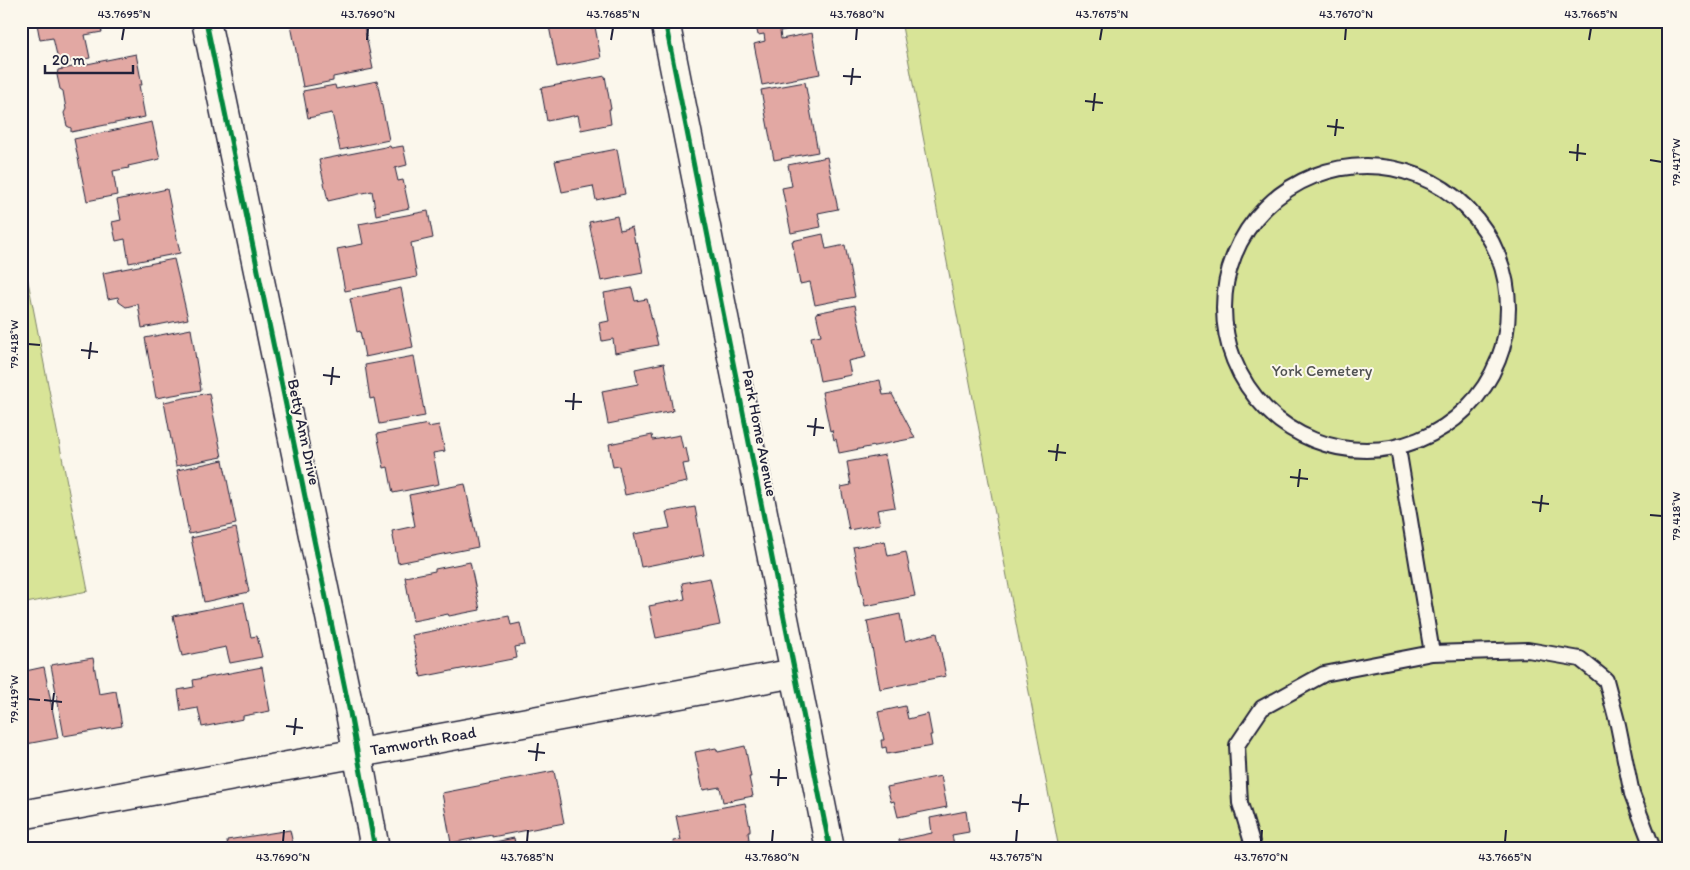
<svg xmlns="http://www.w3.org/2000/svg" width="1690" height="870" font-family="Itim,sans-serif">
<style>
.green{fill:#d8e497;stroke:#7d8369}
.building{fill:#e2a8a3;stroke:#22223b}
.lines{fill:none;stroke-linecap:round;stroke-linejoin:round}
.lane-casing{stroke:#22223b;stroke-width:18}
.street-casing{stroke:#22223b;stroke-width:31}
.lane{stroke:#fbf7ec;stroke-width:14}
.street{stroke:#fbf7ec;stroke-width:28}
.cycleway-casing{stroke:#fbf7ec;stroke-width:8}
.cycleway{stroke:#00873e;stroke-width:5}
.ticks{fill:none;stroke:#22223b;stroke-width:2}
.labels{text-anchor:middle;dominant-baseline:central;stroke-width:4;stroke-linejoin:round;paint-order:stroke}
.park-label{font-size:16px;fill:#505252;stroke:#fbf7ec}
.street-label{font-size:16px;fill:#22223b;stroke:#fbf7ec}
.neatline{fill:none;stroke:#22223b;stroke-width:2}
.ticks-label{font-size:12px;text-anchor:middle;fill:#22223b}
</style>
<rect width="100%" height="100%" fill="#fbf7ec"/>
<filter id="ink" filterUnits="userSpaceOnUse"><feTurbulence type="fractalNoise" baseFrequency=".02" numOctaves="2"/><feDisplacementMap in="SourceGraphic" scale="10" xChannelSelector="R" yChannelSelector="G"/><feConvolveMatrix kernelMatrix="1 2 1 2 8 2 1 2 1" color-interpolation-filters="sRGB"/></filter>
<g filter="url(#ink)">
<!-- green -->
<path class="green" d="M901,21H1669V849H1059Z
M21,245L88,591L21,604Z"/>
<!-- building -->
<path class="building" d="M49,21H132L133,23L101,29L102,32L85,35L90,58L59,64L53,38L40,40L37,24Z
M311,21H363L373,69L333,77V81L303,87L291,25Z
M548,21H589L591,28L595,27L601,58L557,67Z
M755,21H787L789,29L780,31L781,39L812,33L820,74L762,85L754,44L765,41L764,34L758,35Z
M136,54L142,85H139L145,117L71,132V128L67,126L64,113L66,109L63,91L60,89L57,75L58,70Z
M605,76L611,109H609L611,124L581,130L578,115L547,121L541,88Z
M377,81L389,140L340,150L332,113L308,118L303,91L335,85L336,89Z
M805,82L818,152L774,160L761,90Z
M152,122L160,159L128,166L129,168L113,171L117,195L87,201L74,139Z
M390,146L391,148L403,146L407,165L395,168L398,181L403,180L409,208L376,215L372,191L328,201L319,160Z
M617,149L625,194L596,200L593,186L562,192L555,161Z
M827,157L838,209L818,213L821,227L791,233L782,188L792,186L788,165Z
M167,189L180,253L129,263L125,239L116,241L112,222L121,220L117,200Z
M428,211L433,238L411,243L417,277L345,291L337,249L363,244L359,224Z
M617,216L620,230L632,227L635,243L637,242L643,273L601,281L589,222Z
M823,234L826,249L845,245L855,297L815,305L810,282L800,284L792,241Z
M174,259L188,319L142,328L138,304L126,307L119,302L118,297L108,299L103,273Z
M401,288L413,347L365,357L360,331L357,332L350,299Z
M632,288L635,301L647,299L658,345L615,353L613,339L602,341L599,323L609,321L604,293Z
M855,305L866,357L848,361L851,375L820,381L811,337L821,335L816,313Z
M191,329L201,390L156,398L145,338Z
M414,356L425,416L379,424L374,398L370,399L365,365Z
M664,363L673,411L608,424L602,391L638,384L635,369Z
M880,380L883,395L892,394L915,438L839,453L836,439L834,440L832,430L830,431L822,392Z
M209,393L222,457L176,466L164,402Z
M428,424V427L439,425L445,451L433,453L439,484L393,493L388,467L384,468L377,434Z
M652,435L653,440L680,435L683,449L686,448L689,463L683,464L687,482L625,495L619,466L613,467L609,444Z
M885,455L895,507L877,510L880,524L849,530L841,487L851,485L847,462Z
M223,460L236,524L189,534L177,470Z
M465,484L478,547L398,563L392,531L415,526L409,495Z
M695,507L704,555L641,567L634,534L670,528L666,512Z
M236,528L249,592L204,602L191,538Z
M885,541L888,556L906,552L915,596L865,606L853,547Z
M470,562L480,610L449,616L448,614L413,621L405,577L435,571V569Z
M710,578L720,625L656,638L649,606L685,599L682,583Z
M244,602L251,637L257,636L262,657L230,663L226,647L182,656L173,616Z
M900,614L905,641L937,633L946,676L880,689L867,621Z
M509,616L511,625L520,623L525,645L515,647L517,658L421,677L412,635Z
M93,658L99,694L116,691L122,726L64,736L51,665Z
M44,667L58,738L21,745V672Z
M262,667L270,711L243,716V719L202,727L198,708L181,711L178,690L194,687L193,680Z
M905,706L908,719L928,714L932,735H930L932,746L887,754L886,747L882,748L881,740H884L878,712Z
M745,746L751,777H749L753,796L723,802L720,787L703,790L695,752L716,748L718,752Z
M554,771L564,823L492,837V835L451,843L442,793Z
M941,776L947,807L898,817L894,801L891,802L887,787Z
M745,803L750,828V832H748L750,848L675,849L673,841L681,840L676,816Z
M966,811L969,832L952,835L955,849H900L899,840L932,833L930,818Z
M290,830L294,849H228L227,840Z
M514,838L516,849H462Z"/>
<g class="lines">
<defs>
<path id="lane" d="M1224 308a142 142 0 1 1 284 0a142 142 0 1 1-284 0Z
M1398,448L1432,653
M1254,849L1240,803L1237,745L1262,708L1324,674L1432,653L1528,650L1580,659L1606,680L1618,725L1632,794L1653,849"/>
<path id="street" d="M206,21L350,713L375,849
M665,21L830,849
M21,815L795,673"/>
</defs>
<!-- lane casing -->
<use href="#lane" class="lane-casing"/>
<!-- street casing -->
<use href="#street" class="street-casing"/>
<!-- lane -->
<use href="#lane" class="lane"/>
<!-- street -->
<use href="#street" class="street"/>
<defs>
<path id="cycleway" d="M206,21L350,713L375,849
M665,21L830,849"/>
</defs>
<!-- cycleway casing -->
<use href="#cycleway" class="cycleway-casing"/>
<!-- cycleway -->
<use href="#cycleway" class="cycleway"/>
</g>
</g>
<!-- ticks -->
<path class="ticks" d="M122,40L124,28M367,40L368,28M611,40L613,28M856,40L857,28M1100,40L1102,28M1345,40L1346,28M1589,40L1591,28M843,76L861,77M851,85L853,68M1085,101L1103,103M1093,111L1095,93M1327,126L1344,128M1335,136L1337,119M1569,152L1586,154M1650,160L1662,162M1577,161L1578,144M28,344L40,345M81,350L98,352M89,359L91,342M323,375L340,377M331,385L333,367M565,401L582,402M573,410L574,393M807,426L824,428M814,436L816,418M1048,451L1066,453M1056,461L1058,444M1290,477L1308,479M1298,487L1300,469M1532,502L1549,504M1540,512L1542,495M1650,515L1662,516M28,699L40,700M44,700L62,702M52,710L54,693M286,726L303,728M294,735L296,718M528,751L545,753M536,761L538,743M770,777L787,778M778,786L779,769M1012,802L1029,804M1019,812L1021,794M283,842L284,830M527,842L528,830M772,842L773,830M1016,842L1017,830M1261,842L1262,830M1505,842L1506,830"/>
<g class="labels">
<!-- park labels -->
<g class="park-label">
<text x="1322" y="370">York Cemetery</text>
</g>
<!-- street labels -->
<g class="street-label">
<text transform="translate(304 432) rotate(78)">Betty Ann Drive</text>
<text transform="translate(760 433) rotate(79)">Park Home Avenue</text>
<text transform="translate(423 741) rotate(-10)">Tamworth Road</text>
</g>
</g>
<!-- margin -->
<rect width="1690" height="870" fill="none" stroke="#fbf7ec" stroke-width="55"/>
<!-- scale -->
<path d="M45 65v8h88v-8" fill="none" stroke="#22223b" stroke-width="2.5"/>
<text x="52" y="65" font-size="15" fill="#22223b" stroke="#fbf7ec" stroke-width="4" paint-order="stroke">20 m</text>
<rect x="28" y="28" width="1634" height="814" class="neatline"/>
<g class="ticks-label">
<text x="124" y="18">43.7695°N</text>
<text x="368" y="18">43.7690°N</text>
<text x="613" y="18">43.7685°N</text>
<text x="857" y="18">43.7680°N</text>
<text x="1102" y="18">43.7675°N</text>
<text x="1346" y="18">43.7670°N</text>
<text x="1591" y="18">43.7665°N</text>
<text transform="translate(1676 162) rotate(-90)" y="4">79.417°W</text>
<text transform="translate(14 344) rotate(-90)" y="4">79.418°W</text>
<text transform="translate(1676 516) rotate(-90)" y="4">79.418°W</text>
<text transform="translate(14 699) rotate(-90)" y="4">79.419°W</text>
<text x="283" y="861">43.7690°N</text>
<text x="527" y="861">43.7685°N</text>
<text x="772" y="861">43.7680°N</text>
<text x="1016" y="861">43.7675°N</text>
<text x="1261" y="861">43.7670°N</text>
<text x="1505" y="861">43.7665°N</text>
</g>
</svg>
